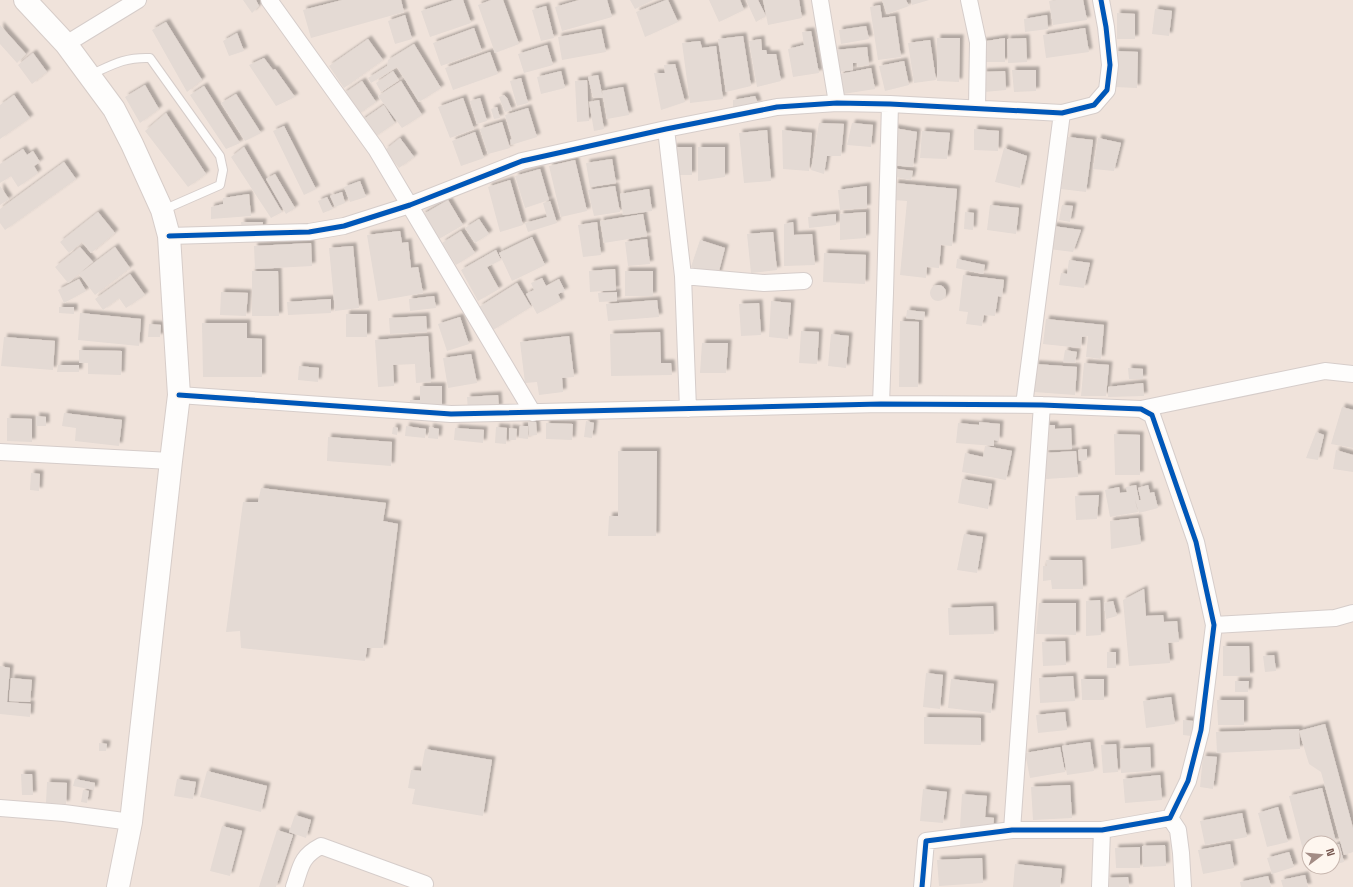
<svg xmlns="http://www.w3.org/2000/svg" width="1353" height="887" font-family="'Space Grotesk',sans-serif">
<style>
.residential{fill:#f0e3db;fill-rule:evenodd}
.building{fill:#e4dad4;filter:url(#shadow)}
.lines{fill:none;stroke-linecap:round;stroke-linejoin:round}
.service-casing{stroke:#d6cdca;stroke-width:10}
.minor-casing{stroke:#d6cdca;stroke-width:18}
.secondary-casing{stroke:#d7cdc9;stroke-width:24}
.service{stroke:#fefdfc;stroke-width:8}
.minor{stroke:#fefdfc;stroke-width:16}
.secondary{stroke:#fefdfc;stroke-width:22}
.cycleway-casing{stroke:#fef6ef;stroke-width:8}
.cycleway{stroke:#0057b8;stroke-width:5}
</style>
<defs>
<filter id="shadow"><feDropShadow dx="3.5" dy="-3.5" stdDeviation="1" flood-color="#0004"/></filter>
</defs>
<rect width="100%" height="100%" fill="#f8f2ed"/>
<!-- residential -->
<path class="residential" d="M0,0H1353V887H0ZM1309,843H1333V867H1309Z"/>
<!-- building -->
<path class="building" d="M243,0H256L259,6L252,13Z
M342,0H401L404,12L311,38L303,10Z
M454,0H463L471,23L430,37L421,11Z
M491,0H503L519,44L495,53L478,5Z
M579,0H607L612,17L562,31L555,7Z
M630,0H653L635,9Z
M666,0H668L678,22L645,37L636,12Z
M709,0H740L744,10L719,22Z
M746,0H758L766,16L756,22Z
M763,0H799L802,18L768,25Z
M882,0H906L909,6L887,14Z
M911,0H929L912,5Z
M1056,0H1083L1087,20L1053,25L1049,1Z
M880,5L882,18L895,16L901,57L878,60L870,7Z
M546,6L554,38L541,41L532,10Z
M1155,9L1172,11L1169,36L1152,34Z
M1117,13L1135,14V39H1117Z
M405,15L412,39L395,44L388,21Z
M1047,15L1048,29L1025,32L1024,19Z
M166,22L202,80L187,92L152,30Z
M0,25L26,54L17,63L0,44Z
M866,26L869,39L841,44L839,30Z
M474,28L482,51L441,66L433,43Z
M1085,28L1089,52L1046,58L1043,35Z
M601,29L606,52L562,60L558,37Z
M811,31L819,73L793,77L788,49L804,45L802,32Z
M237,33L244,51L229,56L223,41Z
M743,36L751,86L726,92L718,39Z
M937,38H960L959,82L937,81Z
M1005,38V62H980V42Z
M1026,38L1027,62L1008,63L1007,39Z
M368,39L383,60L344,88L329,66Z
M761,39L762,50H766L767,54H776L781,81L757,87L749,41Z
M930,40L936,80L914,83L908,43Z
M700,41L702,48L716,46L723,99L690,103L682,43Z
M414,44L441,88L419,102L397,67L371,83L368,78L387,66L388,60Z
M547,45L553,65L524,73L518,54Z
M867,47L869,65L858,67L857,63H853V70L837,72L835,50Z
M1115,51L1138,52L1137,88L1115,87Z
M490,52L498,74L453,90L445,68Z
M33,53L47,72L32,84L18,65Z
M264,58L273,70L275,69L295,97L276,106L249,65Z
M904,61L909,85L885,91L879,66Z
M675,64L685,102L661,110L654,73H665L664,65Z
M871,68L875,89L843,94L840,74Z
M1012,70H1036V91L1014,92Z
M393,71L399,80L381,92L376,83Z
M561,71L565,88L541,94L537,77Z
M1005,71L1006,90L984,92L983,72Z
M598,75L603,98L593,97L588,77Z
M521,78L528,103L517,106L510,81Z
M587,80L589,121L577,122L575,81Z
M362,81L376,102L357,115L343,94Z
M401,81L422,115L402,128L378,96Z
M145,85L159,109L140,123L125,97Z
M204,86L240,143L226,149L190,95Z
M623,87L629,115L607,119L602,91Z
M236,94L261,133L245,141L221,103Z
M14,95L30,118L0,139V105Z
M504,95L507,98L512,110L505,112L499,97Z
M755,96L758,104L733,108V100Z
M463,98L474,129L450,138L438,107Z
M480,98L487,121L477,124L470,101Z
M599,100L604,129L594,131L589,102Z
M384,105L395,123L373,138L361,121Z
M497,107L500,118L494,119L491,109Z
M528,108L537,137L511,145L510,140L512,139L505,115Z
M166,113L206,174L188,187L145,131Z
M502,122L510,148L488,154L480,129Z
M819,123L844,124L841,156H827L824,174L811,170Z
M852,123L873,125L871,147L847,145Z
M284,126L316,189L304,195L273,131Z
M894,128L917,132L913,167L890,165Z
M974,129L999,131L998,151L974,150Z
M767,130L771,181L744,183L739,133Z
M782,130L812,133L809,171L783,169Z
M922,131L950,133L947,159L920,158Z
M475,132L484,158L461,166L452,141Z
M1068,137L1093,140L1086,192L1061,189Z
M400,138L414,157L399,168L385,150Z
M1098,138L1121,143L1114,171L1093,169Z
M244,147L282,212L271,218L231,157Z
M673,147H692V175H674Z
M698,147H725V177L698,181Z
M1004,148L1027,156L1020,188L995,182Z
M23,149L27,155L33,151L40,162L34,166L38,173L18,187L11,176L0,183V164Z
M612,159L616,183L590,187L586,163Z
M575,160L587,211L561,217L549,166Z
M64,162L76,179L5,230L0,223V209Z
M891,168L913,171L911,180L890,176Z
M540,169L549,200L525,208L515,176Z
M275,174L295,208L286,214L266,179Z
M510,180L523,225L500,232L488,187Z
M360,181L366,197L350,202L344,187Z
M895,183L957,189L952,246L941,245L939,268L927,267L926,278L900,275L907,201L894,200Z
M0,186L9,199L0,205Z
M615,186L620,212L594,216L588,190Z
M867,186V208L840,210L838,190Z
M649,189L652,211L623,215L620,194Z
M342,192L345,203L335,207L330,196Z
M249,194L251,216L211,219V207L223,204V198Z
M327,197L333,209L323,213L318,201Z
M448,200L463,225L437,240L422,215Z
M550,201L557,223L528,232L525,223L547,217L543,203Z
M990,205L1019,208L1016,234L987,230Z
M1062,205L1073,206L1070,222L1059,220Z
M98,212L115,233L91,253L82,242L69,253L60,242Z
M866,212V238L840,240V214Z
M965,212L974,213L973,230L964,229Z
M643,214L647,236L604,243L600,221Z
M836,214V225L809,228L808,217Z
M479,219L489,234L475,243L465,228Z
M241,222H263L262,232L242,231Z
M597,222L601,255L583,257L578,225Z
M793,222L794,235L812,234L815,265L784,266V224Z
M1053,226L1081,230L1073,252L1049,249Z
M400,231L402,243L408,242L411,268L418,267L423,293L378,301L367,235Z
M461,231L475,253L456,265L442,243Z
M773,232L777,270L751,273L747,234Z
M532,237L545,265L512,281L499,253Z
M647,239L650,264L628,266L625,242Z
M700,240L725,248L718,275L691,267Z
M311,243L312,266L255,269L254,246Z
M353,246L359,308L335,311L329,248Z
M80,247L93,262L68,283L55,267Z
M115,247L130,268L95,295L79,274Z
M496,250L501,260L487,267L499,289L478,301L461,270Z
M824,253L866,255L865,284L823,282Z
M957,259L985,265L983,274L956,268Z
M1069,260L1090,263L1084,288L1059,285L1061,273L1067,274Z
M615,269L616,290L590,292L589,271Z
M252,271H278L279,316H252Z
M625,271H653V296H625Z
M130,274L145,295L126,308L119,298L103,310L95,299Z
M963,275L1004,280L1002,297L998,296L995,316L984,315L982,326L966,324L968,312L959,311Z
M542,278L546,286L559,279L565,291L558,294L561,301L537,314L526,294L534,290L531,283Z
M79,279L86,291L64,303L58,290Z
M517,283L531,307L493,330L479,307Z
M930 293a8 8 0 1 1 16 0a8 8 0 1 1-16 0Z
M221,292L248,293L246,316L220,315Z
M617,292V301L599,302L598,293Z
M434,296L436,308L410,311L409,299Z
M331,299V313L288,315L287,302Z
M657,300L659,317L608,321L606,304Z
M771,301L791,303L788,339L769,337Z
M759,303L761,335L741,336L739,304Z
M59,307H74V314L59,313Z
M907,310L925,312L924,320L906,318Z
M80,313L141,319L139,346L78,340Z
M346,314H367V337H346Z
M426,316L427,332L390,334L389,318Z
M460,317L469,344L447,351L438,324Z
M1046,319L1104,325L1101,359L1086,357L1088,336L1082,337L1081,348L1043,344Z
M900,321L919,322L918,387H899Z
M202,323H247V338L262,339V377H203Z
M149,324L161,325L160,337H148Z
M801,331L819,332L817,364L799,363Z
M660,332L661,363H671L672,375L611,376L610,334Z
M831,334L849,336L846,368L828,366Z
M428,336L431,382L416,383L415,364L393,365L394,386L378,387L375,340Z
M569,336L574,377L562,378L563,392L539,395L537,382L525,383L520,342Z
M4,337L55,341L53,370L1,366Z
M702,343H728L726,373H700Z
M79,350L122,351L121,375L88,374V363H79Z
M1065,350L1077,352L1075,363L1063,362Z
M471,354L477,383L448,388L443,358Z
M1084,363L1109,365L1106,396H1081Z
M1035,364L1077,367L1075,395L1034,392Z
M58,365H79V372H57Z
M299,366L319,368L318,382L298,380Z
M1128,368L1143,369V379H1129Z
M1143,383L1144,396L1108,397V387Z
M420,386H442V408H410V400H420Z
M498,395L499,408L468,410L467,397Z
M1342,407L1353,410V448L1331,444Z
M64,413L122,420L119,446L75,441L76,428L62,426Z
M36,416L46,417V426H36Z
M7,418L32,419V442L7,441Z
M586,421L594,423L592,438L584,437Z
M528,422H536L537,435L529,436Z
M979,422L1000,424L999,441L994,440V446L956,443L958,423L979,425Z
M546,423L573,424L572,440L546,439Z
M1045,425H1055V429L1071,428L1072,449L1046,450Z
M406,426L426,429L425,438L405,436Z
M520,426H528V439L519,438Z
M393,427L398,428L397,435L392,434Z
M430,427L439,429L438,439L428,438Z
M496,427L507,428L506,444L495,443Z
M455,428L484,430L483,443L454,440Z
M509,428L517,429L516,440H509Z
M1316,432L1324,435L1318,460L1306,458Z
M1114,434L1140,435V475H1115Z
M328,437L392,442L391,466L327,461Z
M985,446L1012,451L1006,480L962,472L965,453L983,457Z
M1087,449V460L1079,461L1078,450Z
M1336,450L1353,455V472L1333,469Z
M618,451H657L656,536H608L609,516H618Z
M1076,451L1078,477L1046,479L1045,453Z
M31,473L40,474L39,491L30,490Z
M962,479L992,484L988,509L958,503Z
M1136,485L1139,500H1141L1138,488L1148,485L1150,493L1154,492L1158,508L1139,513L1135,500L1138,512L1110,517L1105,490L1119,487L1120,493L1127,492L1126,487Z
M261,488L386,503L383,521L398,524L383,648H367L365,661L241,648L240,631L226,632L243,502H258Z
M1099,495L1097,519L1076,520L1075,496Z
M1138,518L1141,544L1111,549L1110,521Z
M964,534L983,537L977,573L957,570Z
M1046,560H1082L1083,589H1052L1051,580L1043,581V566H1047Z
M1144,589L1146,616L1163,615L1164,622L1177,621L1179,642L1168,643L1170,663L1129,666L1123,600Z
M1100,600L1101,635L1086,636V601Z
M1113,601L1117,616L1106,619L1104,603Z
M1039,603H1076V635L1036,634Z
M993,606L994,634L949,635L948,608Z
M1065,641L1066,665L1043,666L1042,642Z
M1223,646H1249L1250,676H1223Z
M1107,652H1116V668H1107Z
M1274,655L1276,671L1265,672L1263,656Z
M0,666L10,668L7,702L31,704L30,717L0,714Z
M926,673L943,675L940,709L923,707Z
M1073,676L1075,701L1040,703L1039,678Z
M11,678L32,680L30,702L9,701Z
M951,679L994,684L991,713L948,708Z
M1081,679H1104V700H1082Z
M1235,681H1249L1248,692H1235Z
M1171,697L1175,724L1146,728L1143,701Z
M1217,700H1244V725H1218Z
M1065,712L1067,730L1038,733L1036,715Z
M924,717L981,718V745L924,744Z
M1183,720L1193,721L1192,736L1183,735Z
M1325,724L1353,828V852L1344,855L1321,772L1309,764L1299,731Z
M1299,729L1300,749L1217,753L1216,732Z
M1090,742L1094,771L1067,775L1062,746Z
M99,743L107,744L106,751H99Z
M1116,744L1118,772L1103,773L1101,745Z
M1060,747L1065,772L1030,778L1025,753Z
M1150,747L1151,771L1121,773L1120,749Z
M425,749L492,760L483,816L412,804L415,789L408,788L411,770L421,771Z
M1203,756L1217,757L1213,789L1200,787Z
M207,771L267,786L261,812L200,797Z
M21,774H32L33,795H22Z
M1160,775L1162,800L1125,803L1123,779Z
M75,779L95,783L94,790L73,786Z
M177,779L196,782L193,799L174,796Z
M47,782L67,783L66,804L46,803Z
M1070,785L1072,818L1033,820L1031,787Z
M1322,788L1336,842L1309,843V849L1303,850L1289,796Z
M923,789L947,792L943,823L920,821Z
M83,790L89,791L87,803L81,802Z
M962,794L987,796L985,817L994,818L993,829L960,827Z
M1278,807L1288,842L1267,847L1258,813Z
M1242,813L1247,837L1205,845L1200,821Z
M295,815L311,820L306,838L289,832Z
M222,826L242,831L230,876L210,871Z
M277,830L293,835L276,887H259Z
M1230,844L1234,868L1203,874L1198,850Z
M1339,844L1344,862L1333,865V846Z
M1165,845L1166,866L1143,867L1142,846Z
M1140,847V868H1116L1115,848Z
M1289,852L1294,867L1272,874L1267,858Z
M982,858L983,883L939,886L937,860Z
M1015,864L1062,869L1060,887H1013Z
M1309,867H1325L1310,872Z
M1305,875L1308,887H1283L1281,880Z
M1268,876L1271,887H1241L1240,882Z
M1128,877L1129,887H1108L1107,878Z"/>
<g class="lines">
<defs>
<path id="service" d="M90,75C112,65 124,57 150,58L220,156L223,170L220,185L163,210"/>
<path id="minor" d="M269,0L376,149L533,413
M820,0L837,103
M969,0L978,42L977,108
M66,44L138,0
M666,129L683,276L688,409
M169,236L309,232L344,226L410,205L522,161L666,129L777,107L837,103L890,104L1062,113L1094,105L1107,90L1110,65L1106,27L1101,0
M683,276L764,283L804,281
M179,395L451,414L881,404L1042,405L1141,409L1152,415L1196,542L1214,625L1201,730L1188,781L1170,818L1102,830H1012L926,841L922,887
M881,404L885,293L890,104
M1024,405L1062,113
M1141,409L1325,371L1353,374
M0,452L171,461
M1214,625L1335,618L1353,613
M0,808L64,813L131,822
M1170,818L1178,830L1181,853L1183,887
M1012,830L1042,405
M294,887C301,867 300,857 321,846L425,884
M1100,887L1102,830"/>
<path id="secondary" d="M25,0L66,44L114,109L132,144L162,210L169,236L179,395L171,461L131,822L118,887"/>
</defs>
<!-- service casing -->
<use href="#service" class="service-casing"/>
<!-- minor casing -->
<use href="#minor" class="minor-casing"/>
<!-- secondary casing -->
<use href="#secondary" class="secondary-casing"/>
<!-- service -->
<use href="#service" class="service"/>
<!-- minor -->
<use href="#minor" class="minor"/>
<!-- secondary -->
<use href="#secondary" class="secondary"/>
<defs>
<path id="cycleway" d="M169,236L309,232L344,226L410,205L522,161L666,129L777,107L837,103L890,104L1062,113L1094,105L1107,90L1110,65L1106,27L1101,0
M179,395L451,414L881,404L1042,405L1141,409L1152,415L1196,542L1214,625L1201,730L1188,781L1170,818L1102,830H1012L926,841L922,887"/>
</defs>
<!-- cycleway casing -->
<use href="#cycleway" class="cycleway-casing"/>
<!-- cycleway -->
<use href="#cycleway" class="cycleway"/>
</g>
<!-- north arrow -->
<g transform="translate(1321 855) rotate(74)"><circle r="19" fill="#fef6ef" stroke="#c7b6ae"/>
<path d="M0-3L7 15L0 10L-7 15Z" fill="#a38c85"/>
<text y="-6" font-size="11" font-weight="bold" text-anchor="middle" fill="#75554d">N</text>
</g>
</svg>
